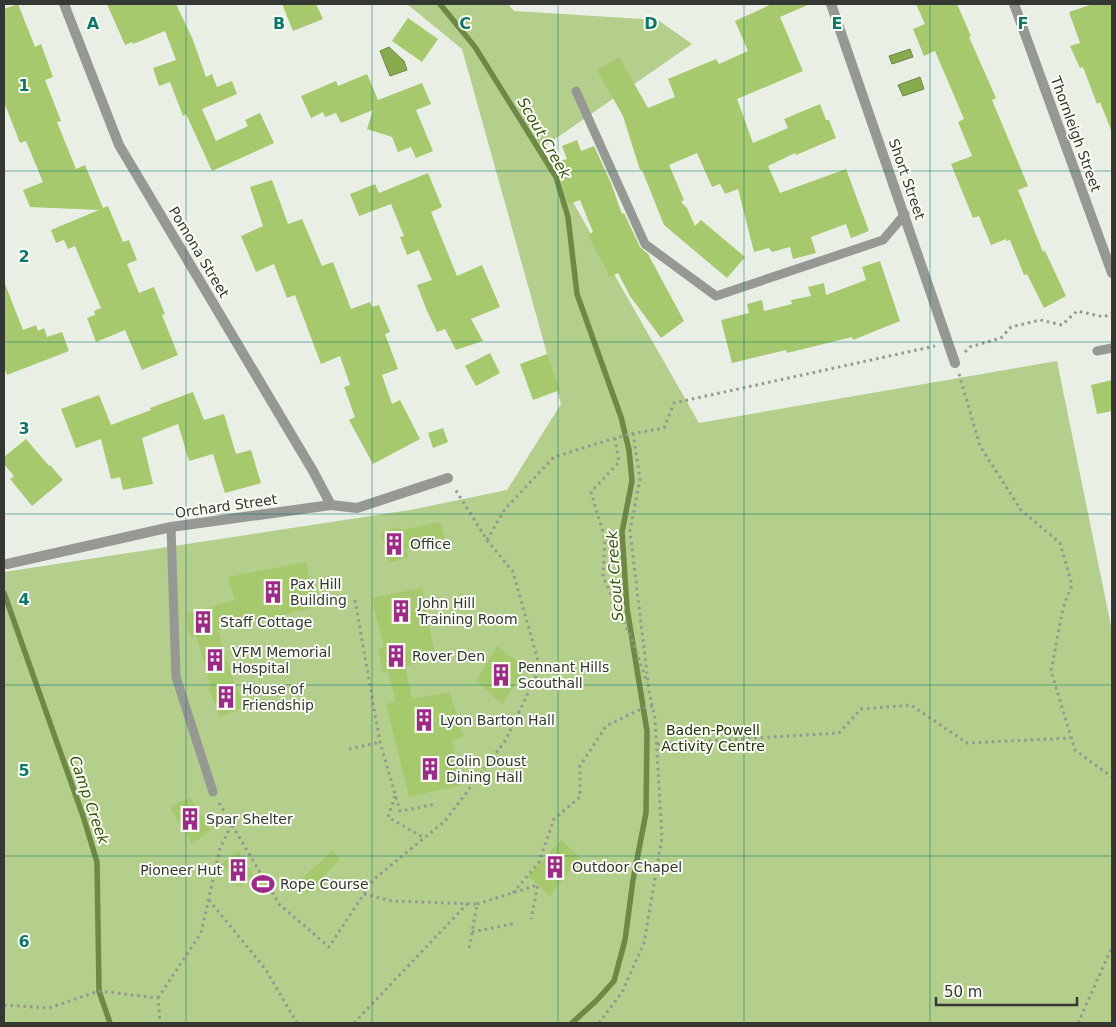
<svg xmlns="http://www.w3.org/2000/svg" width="1116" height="1027" font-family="'DejaVu Sans',sans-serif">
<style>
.green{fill:#b3cf8b}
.water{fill:#87aa4d;stroke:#6e8845}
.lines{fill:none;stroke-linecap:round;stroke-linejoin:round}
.stream{stroke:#6e8845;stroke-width:5.5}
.building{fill:#a5c96c}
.path{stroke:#959891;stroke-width:3;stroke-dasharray:2.5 4;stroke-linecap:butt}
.service{stroke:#969894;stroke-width:9}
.minor{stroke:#969894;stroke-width:10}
.grid{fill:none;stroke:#0f766e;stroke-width:1;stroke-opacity:0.55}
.labels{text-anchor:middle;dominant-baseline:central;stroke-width:4;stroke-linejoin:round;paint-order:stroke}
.street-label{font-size:14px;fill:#353733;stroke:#f8fcf2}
.poi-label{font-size:14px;fill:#353733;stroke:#f8fcf2;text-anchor:start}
.park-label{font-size:14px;fill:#26340d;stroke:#f8fcf2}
.water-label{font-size:15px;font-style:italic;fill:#3d5411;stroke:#f8fcf2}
.grid-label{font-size:16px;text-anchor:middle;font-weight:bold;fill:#0f766e;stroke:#f8fcf2;stroke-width:4;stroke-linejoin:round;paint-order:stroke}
</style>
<rect width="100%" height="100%" fill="#eaefe5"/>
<!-- green -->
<path class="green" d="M407,4H508L514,11L658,20L692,44L542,148L699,423L1057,361L1112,631V1023H4V572L410,510L507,490L561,404L462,49Z"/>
<!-- water -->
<path class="water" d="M389,47L404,61L407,70L390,76L380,51Z
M910,49L913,57L892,64L889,56Z
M920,77L924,89L903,96L898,85Z"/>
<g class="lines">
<!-- stream -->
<path class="stream" d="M440,4L475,47L556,177L568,217L577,294L621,417L629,450L632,481L622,532L627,608L647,731L646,813L633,880L625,940L614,981L597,1000L572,1023
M4,593L83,816L97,862L99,991L110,1023"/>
</g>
<!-- building -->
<path class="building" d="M18,4L35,47L41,44L53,77L45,80L61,121L57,122L76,169L85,165L103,208L108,206L123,242L129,240L137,260L127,264L139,293L154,287L165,314L162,315L178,355L142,370L125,330L96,342L87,318L95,315L94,311L101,308L75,246L68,249L64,240L56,243L51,230L99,210L30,207L23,190L43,182L26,141L20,143L4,102V9Z
M107,4H176L193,40L206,77L212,74L217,87L232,81L237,94L202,109L216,141L248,126L245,120L260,113L274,143L212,171L186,114L183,116L170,82L159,86L153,68L176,60L165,31L133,44L132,42L125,45Z
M282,4H316L323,19L293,31Z
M772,4H810L780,17L803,71L737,99L753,143L788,128L784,119L820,104L826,120H829L836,138L796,155L795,153L768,166L780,193L846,169L869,231L851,238L846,224L811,237L816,253L793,259L790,247L772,252L769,248L754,252L738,189L725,194L720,184L712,187L697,153L669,165L684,200L681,202L687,208L695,226L701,220L745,257L727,278L664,225L642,170H640L623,116L597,70L619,57L648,108L675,97L668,79L716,59L719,64L748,51L735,21Z
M916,4H957L971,36L969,37L996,98L992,100L1028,186L1018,190L1043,252L1045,251L1066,296L1044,308L1027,274L1024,275L1010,240L1006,241V239L991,245L979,216L973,218L951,164L972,156L958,122L964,119L935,51L924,56L913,29L925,24Z
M1093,4H1112L1111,130L1100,102L1097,104L1083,67L1080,68L1070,46L1080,43L1069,12Z
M408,18L438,39L422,62L392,41Z
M367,74L378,100L422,83L431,104L416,110L433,151L416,158L411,147L398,152L392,137L367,129L373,110L341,123L336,113L325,117L323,112L311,118L301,96L336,81L338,86Z
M577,140L581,151L594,146L611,183L622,214L624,213L640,247L648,254L684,321L661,338L630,296L618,273L610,277L588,235L593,232L580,200L569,204L554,163L567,159L562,146Z
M428,173L442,207L431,212L457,276L482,265L500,307L471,319L483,341L456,350L445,329L437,332L427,311L417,285L432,280L419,250L407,255L400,237L404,236L391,204L359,216L350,194L375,184L379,193Z
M272,180L288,224L302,219L322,266L333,262L351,309L370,302L372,307L379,305L390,332L385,334L398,369L382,375L392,404L400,400L420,439L373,464L349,420L355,417L344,387L350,385L340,356L321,364L295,295L287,298L274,264L256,272L241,236L263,226L250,187Z
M880,261L900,321L853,340L852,337L787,353L786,350L732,363L721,320L749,313L747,304L762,300L764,311L792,304L791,300L811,296L808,287L824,283L826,295L866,280L862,267Z
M4,284H5L23,330L36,325L38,331L44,328L47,337L62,332L69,351L7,375L4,367Z
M490,353L500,373L476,386L465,366Z
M547,354L560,390L533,400L520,364Z
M1112,380V411L1097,414L1091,385Z
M193,392L204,420L224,414L236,454L251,450L261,483L225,493L213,454L189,461L178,424L142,438L153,484L123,490L120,477L111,479L101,439L76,448L61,409L99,395L111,425L151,410L150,408Z
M443,428L448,442L433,448L428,433Z
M26,439L49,466L50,465L63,480L32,506L10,479L14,476L4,464V457Z
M440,522L445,540L406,549L408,557L389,563L381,532L400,527L401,530Z
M306,562L316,607L218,630L231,674L245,707L220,717L208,687L211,686L196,636L190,637L186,614L235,600L228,577Z
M422,588L435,656L405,667L412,699L450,692L463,737L452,740L462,785L409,797L386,704L396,702L388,671L383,673L378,649L384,647L371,598Z
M497,646L526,668L502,704L476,681Z
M190,797L211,830L192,844L170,807Z
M561,840L580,857L550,896L528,876Z
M238,851L254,876L237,887L222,864Z
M332,851L340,859L307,894L298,882Z"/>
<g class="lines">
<!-- path -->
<path class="path" d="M965,352L970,347L1001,338L1011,327L1040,320L1062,325L1077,311L1104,317L1112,313
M959,374L980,446L1021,510L1060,543L1072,585L1063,608L1051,671L1075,750L1112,777
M615,438L619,462L591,492L605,539L603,577L632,639L647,683
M487,540L505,509L554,457L625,435L664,428L674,403L935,346
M355,600L380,742L400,811L437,804
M657,744L839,733L861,709L911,705L967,743L1071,738
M349,749L380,742
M395,796L388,817L424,838
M219,803L279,904L329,947L373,880L445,821L505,741L540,668L513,572L487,540L455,489
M513,893L539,862L554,819L580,797V766L606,726L643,708L653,706
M364,894L392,901L477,904L469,950
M209,900L266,970L297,1023
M477,904L538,885L531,919
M472,932L517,923
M158,998L201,933L220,848L232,824
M4,1005L49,1008L99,991L158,998L160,1023
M354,1023L467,904
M599,1023L622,992L644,943L662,837L655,719L649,691L630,531L640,479L633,433
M1078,1023L1112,947"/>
<!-- service -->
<path class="service" d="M576,91L645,244L716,296L883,240L905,214
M1097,351L1112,348
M171,527L176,677L213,792"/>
<!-- minor -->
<path class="minor" d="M64,4L119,145L313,471L331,505
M831,4L955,363
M1014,4L1112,273
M7,564L171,527L331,505L357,508L448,478"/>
</g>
<!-- grid -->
<path class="grid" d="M186,4V1023M372,4V1023M558,4V1023M744,4V1023M930,4V1023M4,171H1112M4,342H1112M4,514H1112M4,685H1112M4,856H1112"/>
<!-- icons -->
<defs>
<symbol id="building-bare" viewBox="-9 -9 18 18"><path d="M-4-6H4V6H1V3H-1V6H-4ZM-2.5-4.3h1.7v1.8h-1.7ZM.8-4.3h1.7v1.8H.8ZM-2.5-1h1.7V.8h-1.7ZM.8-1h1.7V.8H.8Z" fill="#9c2a87" stroke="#f8fcf2" stroke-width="2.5" paint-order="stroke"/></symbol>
<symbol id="stadium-bare" viewBox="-9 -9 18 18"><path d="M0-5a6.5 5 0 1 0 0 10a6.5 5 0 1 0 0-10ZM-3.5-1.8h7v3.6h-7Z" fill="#9c2a87" stroke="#f8fcf2" stroke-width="2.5" paint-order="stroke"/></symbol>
</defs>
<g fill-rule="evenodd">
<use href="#building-bare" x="378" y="528" width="32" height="32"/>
<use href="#building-bare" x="257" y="576" width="32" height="32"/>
<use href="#building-bare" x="385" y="595" width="32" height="32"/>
<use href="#building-bare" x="187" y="606" width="32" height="32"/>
<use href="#building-bare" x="380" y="640" width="32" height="32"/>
<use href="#building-bare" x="199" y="644" width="32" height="32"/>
<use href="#building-bare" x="485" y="659" width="32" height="32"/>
<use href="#building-bare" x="210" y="681" width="32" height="32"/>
<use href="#building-bare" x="408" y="704" width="32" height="32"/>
<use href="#building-bare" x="414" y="753" width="32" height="32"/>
<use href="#building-bare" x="174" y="803" width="32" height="32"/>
<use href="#building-bare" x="539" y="851" width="32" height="32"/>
<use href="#building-bare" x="222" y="854" width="32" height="32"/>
<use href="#stadium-bare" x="247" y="868" width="32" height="32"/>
</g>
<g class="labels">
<!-- street labels -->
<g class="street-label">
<text transform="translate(1076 134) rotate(70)">Thornleigh Street</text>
<text transform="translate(907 179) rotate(71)">Short Street</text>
<text transform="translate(199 252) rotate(59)">Pomona Street</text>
<text transform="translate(226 506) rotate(-8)">Orchard Street</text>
</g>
<!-- poi labels -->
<g class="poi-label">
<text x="410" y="544">Office</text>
<text x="290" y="584">Pax Hill<tspan x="290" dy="16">Building</tspan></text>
<text x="418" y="603">John Hill<tspan x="418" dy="16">Training Room</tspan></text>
<text x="220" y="622">Staff Cottage</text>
<text x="232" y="652">VFM Memorial<tspan x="232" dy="16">Hospital</tspan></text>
<text x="412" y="656">Rover Den</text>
<text x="518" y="667">Pennant Hills<tspan x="518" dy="16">Scouthall</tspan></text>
<text x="242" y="689">House of<tspan x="242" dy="16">Friendship</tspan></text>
<text x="440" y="720">Lyon Barton Hall</text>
<text x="446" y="761">Colin Doust<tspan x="446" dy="16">Dining Hall</tspan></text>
<text x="206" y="819">Spar Shelter</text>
<text x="572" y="867">Outdoor Chapel</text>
<text x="222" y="870" text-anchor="end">Pioneer Hut</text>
<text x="280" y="884">Rope Course</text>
</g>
<!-- park labels -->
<g class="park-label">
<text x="713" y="730">Baden-Powell<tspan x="713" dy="16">Activity Centre</tspan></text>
</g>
<!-- water labels -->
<g class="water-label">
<text transform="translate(544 138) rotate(60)">Scout Creek</text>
<text transform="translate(615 576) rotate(-94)">Scout Creek</text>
<text transform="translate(89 800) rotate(71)">Camp Creek</text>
</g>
</g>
<g class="grid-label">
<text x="93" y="29">A</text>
<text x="279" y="29">B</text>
<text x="465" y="29">C</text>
<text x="651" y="29">D</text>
<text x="837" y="29">E</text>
<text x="1023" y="29">F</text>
<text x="24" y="91">1</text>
<text x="24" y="262">2</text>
<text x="24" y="434">3</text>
<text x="24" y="605">4</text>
<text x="24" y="776">5</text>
<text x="24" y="947">6</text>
</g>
<!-- border -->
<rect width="1116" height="1027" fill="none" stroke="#353733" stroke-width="10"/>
<!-- scale -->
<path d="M936 997v8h141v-8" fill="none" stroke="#353733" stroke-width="2.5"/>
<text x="944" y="997" font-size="15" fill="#353733" stroke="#f8fcf2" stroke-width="4" paint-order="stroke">50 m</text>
</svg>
